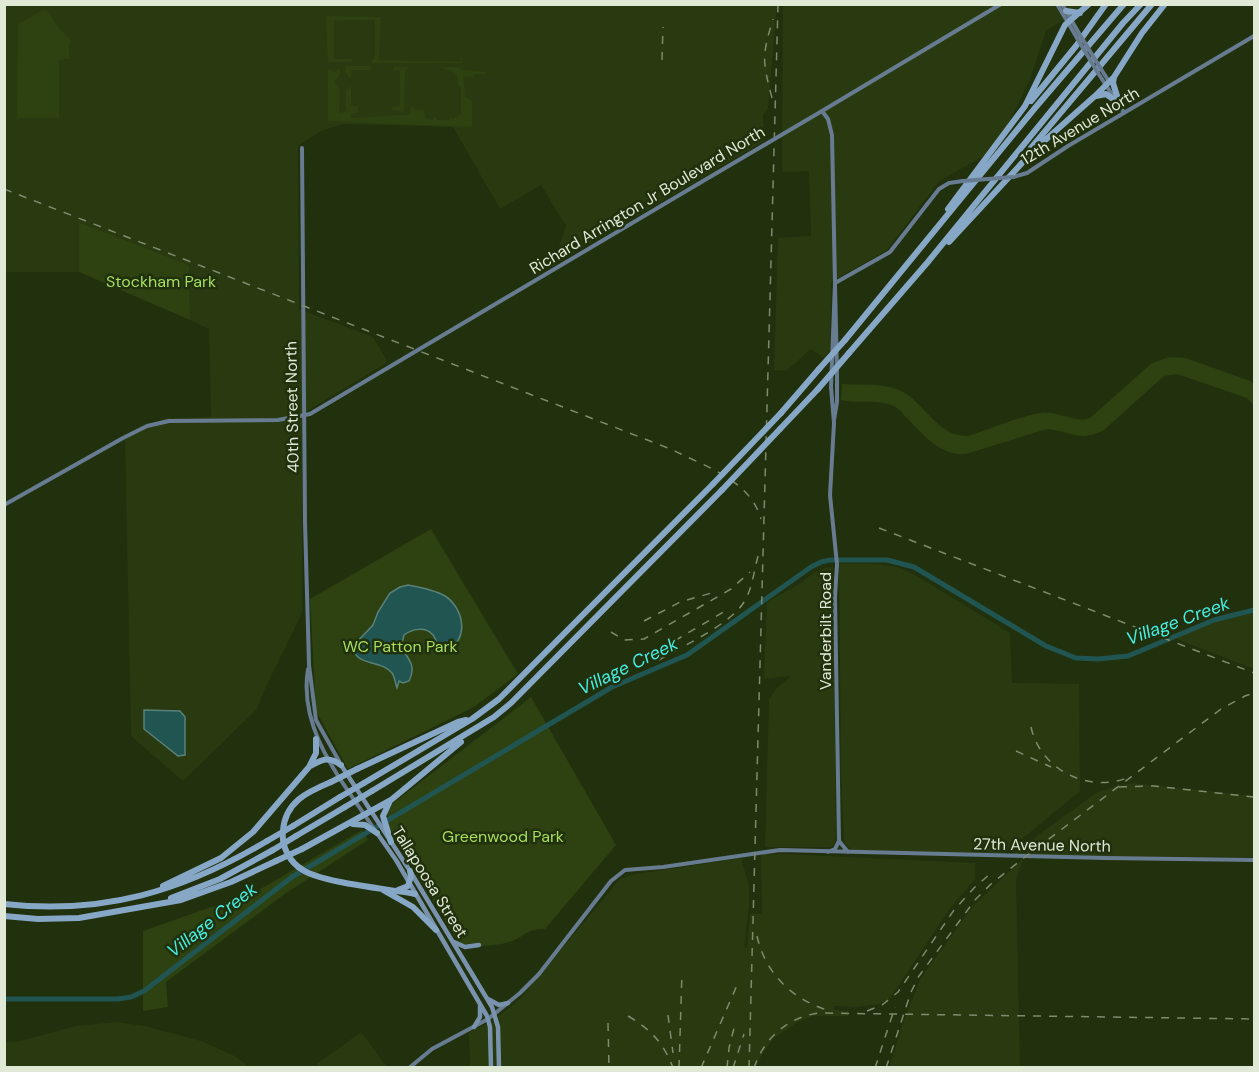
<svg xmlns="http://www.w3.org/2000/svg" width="1259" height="1072" font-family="'DM Sans',sans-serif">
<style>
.built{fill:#293a10}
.green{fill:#2d4210}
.water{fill:#215552;stroke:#5a8179;stroke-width:1.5}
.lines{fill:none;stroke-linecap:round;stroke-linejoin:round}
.river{stroke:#215552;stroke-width:5}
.secondary{stroke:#687c91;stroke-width:4}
.primary{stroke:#7993ae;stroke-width:4.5}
.highway{stroke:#87a7c7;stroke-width:6}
.rail{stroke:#7e8b6f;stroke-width:1.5;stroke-dasharray:8 8;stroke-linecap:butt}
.secondary-bridge{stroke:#687c91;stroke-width:4}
.highway-bridge{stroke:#87a7c7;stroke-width:6}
.labels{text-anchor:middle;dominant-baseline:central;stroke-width:5;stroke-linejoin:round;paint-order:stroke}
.street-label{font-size:16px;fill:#dfe9d5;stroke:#21300d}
.park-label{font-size:16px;fill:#a7df5e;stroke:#21300d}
.water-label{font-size:18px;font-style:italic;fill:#46eee4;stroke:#21300d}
</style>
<rect width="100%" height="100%" fill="#21300d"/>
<!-- built -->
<path class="built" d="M4,5H777L768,108L763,115L764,141L552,266L566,226L541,185L500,209L453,127L343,124L321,131L298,146L299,309L373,337L388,362L302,414V613L264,691L257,709L183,781L131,736L125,439L165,418L211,417L209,329L190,320L189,265L79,222V272H5Z
M783,5H1088L1046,31L1029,82L1005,130L984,156L939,181L887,250L831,282L830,351L824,358L811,349L786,371L774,370L778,238L811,236L809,171L782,172Z
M839,564H877L897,567L917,576L1010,633L1012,683L1079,684L1080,791L1004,854L853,850L848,847L844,842L841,773Z
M833,567L836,840L833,846L829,847H765L769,699L776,689L791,676L764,679L767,602L801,583L813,573L825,568Z
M1254,613V669L1174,638L1215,622Z
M1133,783L1254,796V857L1025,856L1016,879L1020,1067L889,1068L905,1017L921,978L973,906L1025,857L1011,855L1096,793L1119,785Z
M784,854L975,863V879L949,910L891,997L882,1003L873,1005L856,1007L833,1006L835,1010L848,1011V1016H812L796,1023L773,1039L758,1061L757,1067H470L469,1032L493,1021L521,998L620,879L631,875L741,858L749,885V906L744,947L747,948L750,913L762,914L761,855Z
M116,1022L145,1026L201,1041L235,1056L249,1067H5V1042L20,1041L76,1026Z
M361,1032L387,1067H317V1064Z"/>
<!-- green -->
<path class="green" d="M43,10H47L59,28L71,40L69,45V59L59,60V118H17L18,24Z
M326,16L381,17L379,60L460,62L461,57L462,63H372V59H375V20H334V59H351L353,62H328Z
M346,66H371L372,70H352L350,78L345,72Z
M394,66L408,67V69L405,70L404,112L391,110L392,107L400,106V71L392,70Z
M441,67H459L462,70L487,72L485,74H474L473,77L463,76L465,96L472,101V127L328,121V69H332L334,73L338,69L340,70V75L334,81L340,90L339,113L346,112V90L351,86V106H359L357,113L351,114V118C370,118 387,115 406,115L410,113L411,107H414L416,110H424L425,118L433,120V118L436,117L437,120H449L450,117L453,119L461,114V86H458C459,67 450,74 441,67Z
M79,222L189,265L190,320L79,272Z
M1169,357L1186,358L1250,381L1254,384V405L1247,398L1177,374L1164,376L1104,430C1077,443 1072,431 1047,429L966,454C939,456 923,434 906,417C901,412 898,407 891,405C877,399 857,404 841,400L842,384C860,385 882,383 899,390C925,401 936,437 968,436C989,430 1019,416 1040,413C1058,410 1075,424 1090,418L1152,363Z
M431,529L518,674L474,707L348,769L316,711L310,599Z
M531,697L616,845L545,929C526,928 524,938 509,942C494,947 475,946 459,944L389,827L387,815L392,804Z
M362,830L368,840L286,893L166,982L168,1007L143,1011V931L257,891Z"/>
<!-- water -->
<path class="water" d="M408,585C419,587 435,590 445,596C464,608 470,641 446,650L440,649C437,644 436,639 433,635C425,626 412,629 404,635L401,647C408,659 417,665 409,681L403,683L399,681L397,688C395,683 395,677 392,673C381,659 354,667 353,646L373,625L378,612L390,593L400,587Z
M144,710L180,711L185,717V755L178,756L144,729Z"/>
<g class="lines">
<!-- river -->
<path class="river" d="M4,999H118L131,997L144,991L292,877L612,687L687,655L811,567L821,562L830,560H887L914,567L1046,646L1076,658L1098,659L1128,656L1214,620L1254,610"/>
<!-- secondary -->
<path class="secondary" d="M1057,4L1077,38
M1062,4L1080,35
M1101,69L1110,83
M1098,73L1124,113
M1116,95L1124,113
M302,148L305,522L309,665L316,720L339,761
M1013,177L1027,173L1068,146L1254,36
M835,283L890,252L939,189L949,183L963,181
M834,420L837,402V374L835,284
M4,505L123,438L147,426L169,421L278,420L310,414L698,184
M308,669C298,731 342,780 374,829
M839,841L848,852
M828,852L835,849L839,841L835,597L837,564L830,495L834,423L831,387L835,283L832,135L828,119L822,111L1001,4
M409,1068L432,1049L488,1019L520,993L539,974L611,881L625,870L663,867L780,850L1105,858L1254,860"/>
<!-- primary -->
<path class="primary" d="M341,765L410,871L492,1007L498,1027L499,1068
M377,833L396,860L487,1016L490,1027L491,1068
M454,942L465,947L479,945
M488,999L499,1005L508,1003
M474,1027L480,1017V1006"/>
<!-- highway -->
<path class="highway" d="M1066,11L1080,13
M1114,77L1113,83L1117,96
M1096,96L1106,94L1113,99
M1031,101L1076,46L1106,4
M1031,148L1152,4
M948,209L1025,106L1065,25L1089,4
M949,242L1034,150L1095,96L1114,77L1142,33L1165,4
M845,340L1035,108L1124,4
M849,353L927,263L1123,23L1141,4
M781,413L819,369
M780,429L818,389
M310,766C323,759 329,756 341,765
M357,769L458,722L466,720
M331,782C307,792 285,802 283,831C281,846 290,863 303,870C322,883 390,889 415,894
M364,783L472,719L499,699L713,484
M372,791L494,717L511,703L722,490
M389,803L383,816L391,842
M353,824L365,825L377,833
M293,826L340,797
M296,836L345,807
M302,849L391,800L461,742
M163,886L221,858L253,832L309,767L316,753V739
M383,890L413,907L436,930
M398,890L408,886L411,876L410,871
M171,898L220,879L273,850
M4,904C104,915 183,891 267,841
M4,916L38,919L79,918L181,900L231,882L276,861"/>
<!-- rail -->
<path class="rail" d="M662,60L663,27
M772,98C762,60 762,56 773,19
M4,189L673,450C706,467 750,480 761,519
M879,528L1254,673
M644,621L680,602L715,592
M611,632L624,640L644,639L731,589L750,572
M647,657L727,610
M659,660C681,647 731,624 744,602C753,588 754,568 759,553
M1031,727C1040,769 1087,793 1127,778
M1016,751L1051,767
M1119,787L1154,786L1254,797
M757,936C765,973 792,999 827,1010
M867,1011L882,1005L898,992L954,910L974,888L991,873
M668,1015L673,1053
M628,1016C650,1029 664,1043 673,1068
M608,1023L609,1068
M679,1068L682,973
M701,1068L738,983
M727,1068L729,1048L734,1028
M733,1068L744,1034
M749,1068L778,4
M754,1068C764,1038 787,1018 818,1013L1254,1019
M875,1068L895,1007
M886,1068L911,992L919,976L975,900L991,884L1025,857L1221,709L1245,696L1254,693"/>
<!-- secondary-bridge -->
<path class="secondary-bridge" d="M1080,35L1101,69
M1077,38L1098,73
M963,181L1013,177
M698,184L822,111"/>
<!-- highway-bridge -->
<path class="highway-bridge" d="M819,369L845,340
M818,389L849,353
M713,484L781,413
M722,490L780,429
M331,782L357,769
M340,797L364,783
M345,807L372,791
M267,841L293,826
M273,850L296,836
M276,861L302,849"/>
</g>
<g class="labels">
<!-- street labels -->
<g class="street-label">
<text transform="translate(1080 126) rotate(-31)">12th Avenue North</text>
<text transform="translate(647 200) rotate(-31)">Richard Arrington Jr Boulevard North</text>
<text transform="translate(292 407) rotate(-91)">40th Street North</text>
<text transform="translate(825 631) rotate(-90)">Vanderbilt Road</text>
<text transform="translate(1042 845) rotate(1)">27th Avenue North</text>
<text transform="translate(430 882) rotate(58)">Tallapoosa Street</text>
</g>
<!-- park labels -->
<g class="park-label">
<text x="161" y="281">Stockham Park</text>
<text x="400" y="646">WC Patton Park</text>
<text x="503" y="836">Greenwood Park</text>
</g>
<!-- water labels -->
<g class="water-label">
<text transform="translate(1178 621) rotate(-20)">Village Creek</text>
<text transform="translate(628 666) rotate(-26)">Village Creek</text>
<text transform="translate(212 920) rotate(-38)">Village Creek</text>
</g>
</g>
<!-- border -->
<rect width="1259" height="1072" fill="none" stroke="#dfe9d5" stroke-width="12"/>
</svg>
